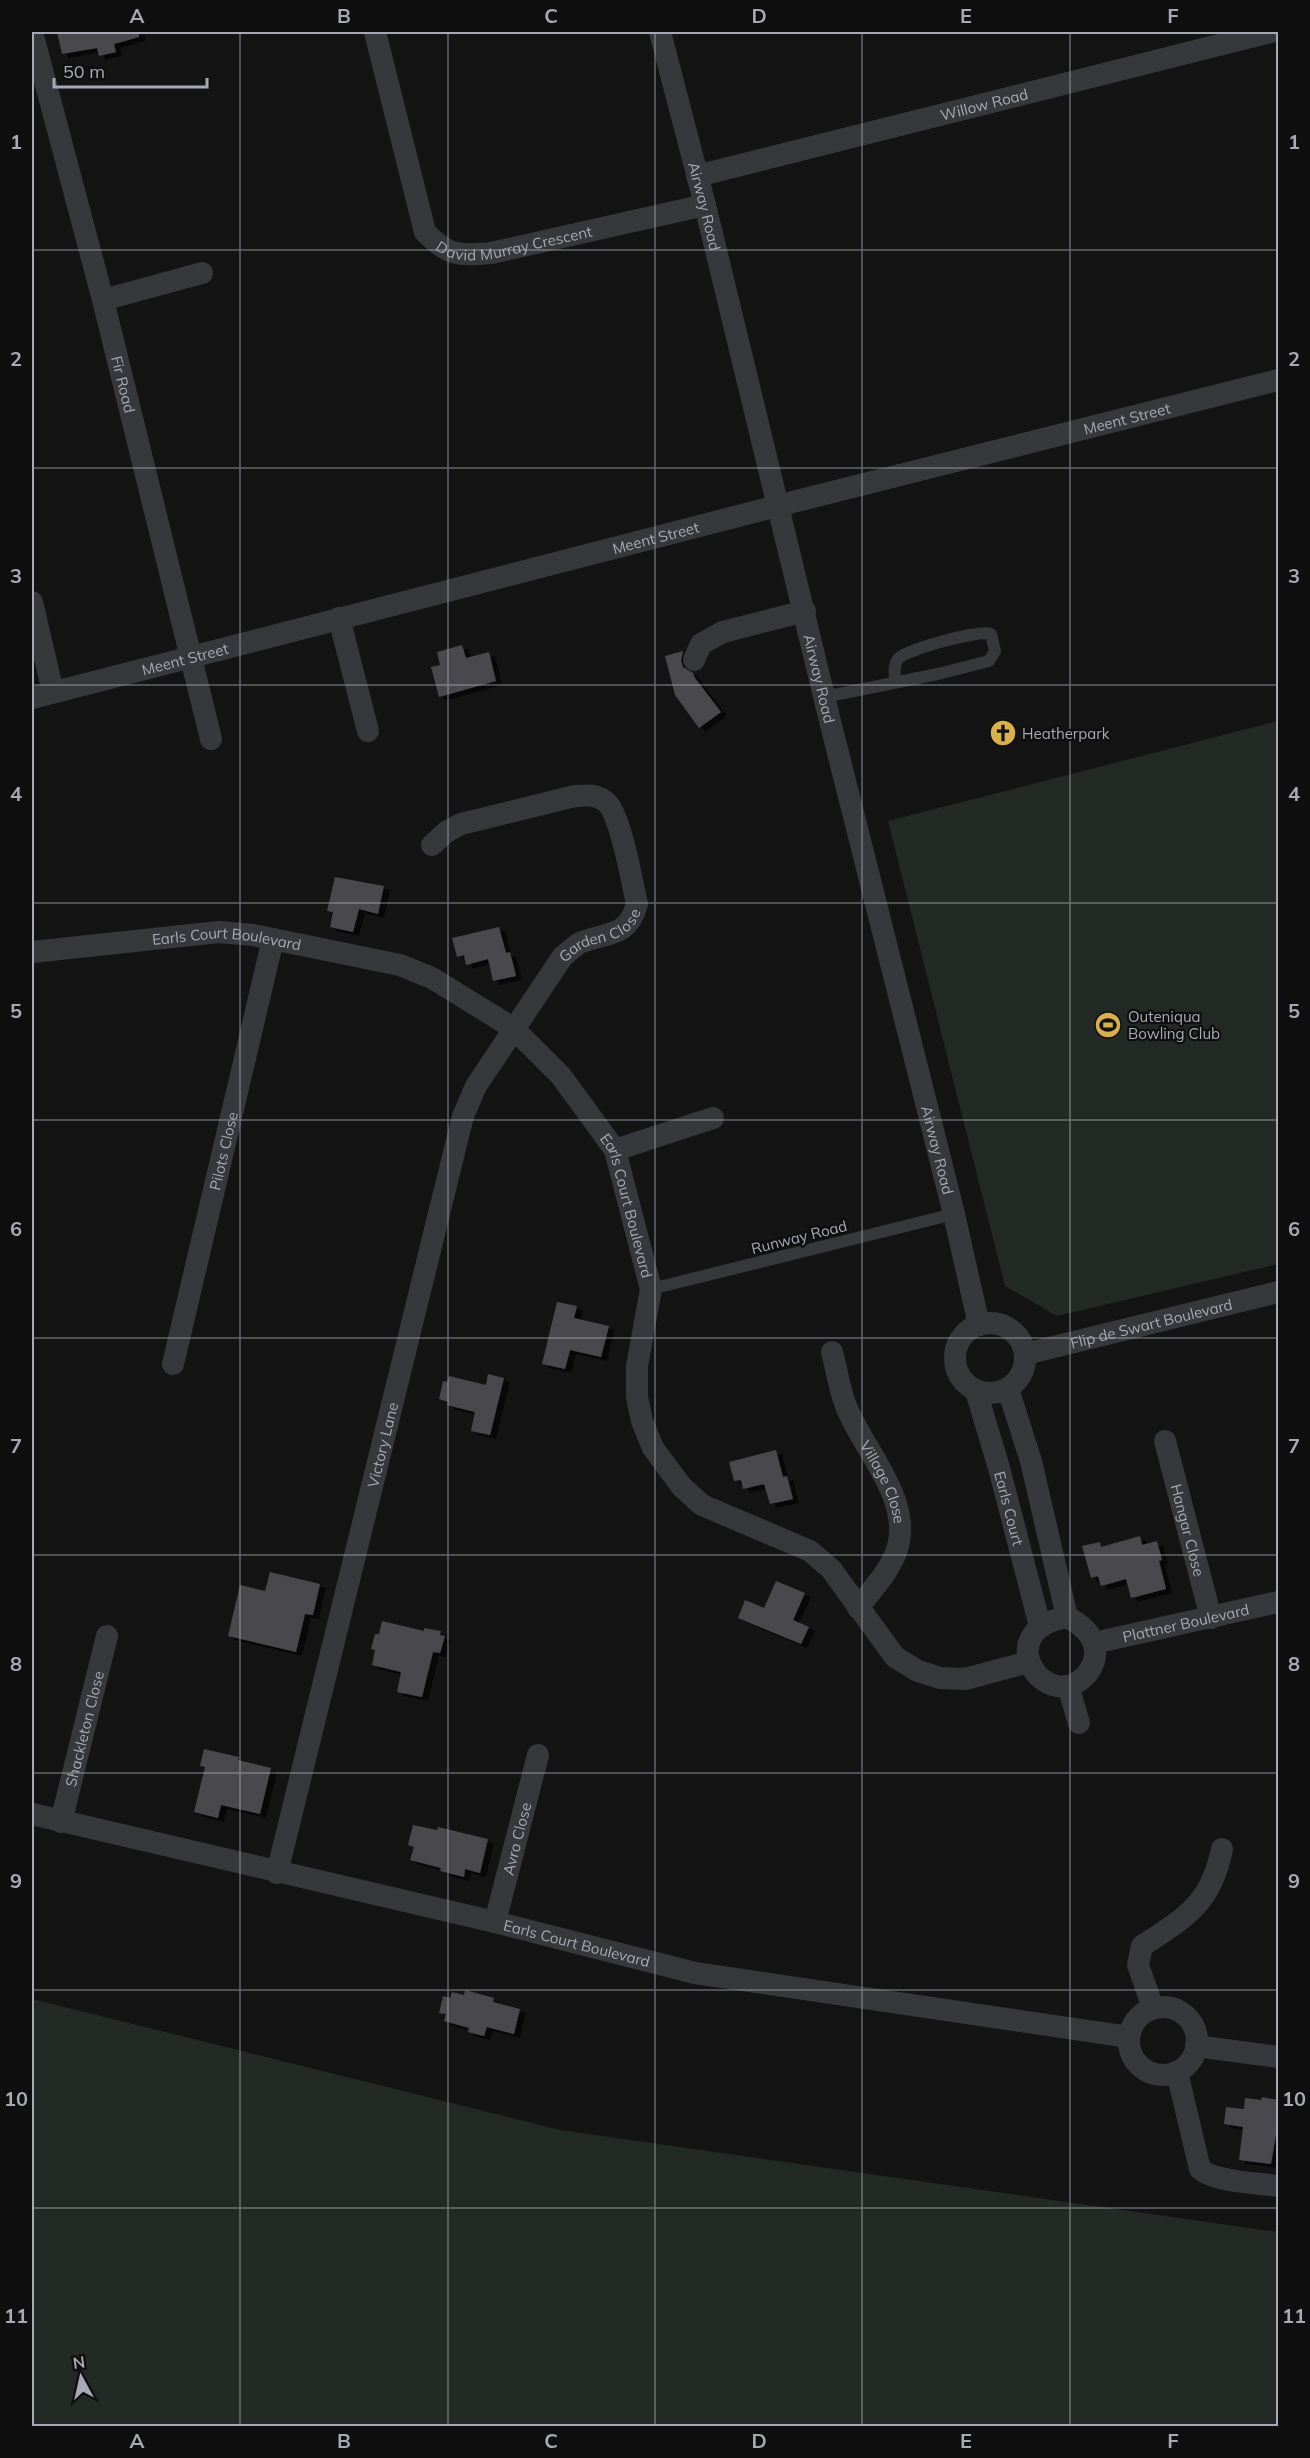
<svg xmlns="http://www.w3.org/2000/svg" width="1310" height="2458" font-family="Mulish,sans-serif">
<style>
.green{fill:#232924}
.building{fill:#48494d;filter:url(#shadow)}
.lines{fill:none;stroke-linecap:round;stroke-linejoin:round}
.lane{stroke:#37383c;stroke-width:12}
.street{stroke:#37383c;stroke-width:22}
.grid{fill:none;stroke:#a7aab4;stroke-width:1.5;stroke-opacity:0.55}
.labels{text-anchor:middle;dominant-baseline:central;stroke-width:4.5;stroke-linejoin:round;paint-order:stroke}
.street-label{font-size:15px;fill:#a7aab4;stroke:#0f0f10}
.poi-label{font-size:15px;fill:#a7aab4;stroke:#0f0f10;text-anchor:start}
.neatline{fill:none;stroke:#a7aab4;stroke-width:2}
.grid-label{font-size:20px;text-anchor:middle;font-weight:bold;fill:#a7aab4}
</style>
<defs>
<filter id="shadow"><feDropShadow dx="6" dy="4" stdDeviation="0" flood-color="#0009"/></filter>
</defs>
<rect width="100%" height="100%" fill="#141415"/>
<!-- green -->
<path class="green" d="M1278,721V1264L1057,1316L1005,1286L888,821Z
M32,1999L560,2130L1278,2232V2426H32Z"/>
<!-- building -->
<path class="building" d="M57,32H139V37L114,44L116,52L99,56L97,48L62,54Z
M462,645L466,658L489,652L496,681L439,697L431,667L440,665L437,652Z
M683,651L681,661L683,667L693,673L695,678L721,712L699,728L675,695L665,656Z
M335,877L384,886L378,914L359,909L353,932L330,927L333,912L327,911Z
M499,927L506,953L510,952L516,976L493,981L488,959L466,965L464,955L457,957L452,938Z
M557,1302L577,1306L574,1318L609,1326L601,1357L570,1350L565,1369L542,1364Z
M488,1374L504,1378L490,1435L471,1431L475,1412L447,1405L448,1402L439,1399L443,1381L447,1382L449,1376L486,1385Z
M776,1450L783,1477L787,1476L793,1499L770,1504L764,1484L743,1489L741,1480L734,1481L729,1462Z
M1140,1536L1142,1545L1157,1541L1162,1560L1159,1561L1166,1589L1131,1598L1126,1579L1101,1586L1098,1576L1091,1578L1082,1546L1100,1542L1101,1547Z
M270,1572L320,1584L313,1615L305,1614L296,1652L228,1636L240,1585L265,1591Z
M776,1581L805,1593L793,1620L809,1627L801,1644L738,1618L745,1600L764,1608Z
M382,1621L424,1631V1628L441,1631L440,1635L445,1636L440,1653L433,1652L422,1697L397,1692L401,1672L372,1665L375,1650L371,1649L375,1634H379Z
M204,1749L239,1757L238,1760L271,1768L260,1814L221,1805L218,1818L194,1812L205,1767L200,1766Z
M413,1825L437,1830L438,1827L488,1839L480,1873L465,1869L464,1877L440,1871L441,1868L410,1860L414,1847L408,1845Z
M465,1990L494,1998L493,2002L520,2009L514,2034L487,2027L484,2036L468,2032L469,2028L444,2021L446,2014L439,2013L443,1996L450,1998L452,1992L464,1995Z
M1262,2097L1278,2100V2123L1271,2164L1239,2160L1243,2127L1224,2124L1226,2107L1244,2109L1245,2098L1261,2100Z"/>
<g class="lines">
<!-- lane -->
<path class="lane" d="M824,697L938,674L989,661L995,651L991,634C981,629 904,650 898,659C893,665 895,675 895,682
M651,1289L954,1214"/>
<!-- street -->
<g class="street">
<path id="s1" d="M32,32L103,300L211,739"/>
<path id="s2" d="M375,32L425,232C448,256 459,256 491,253L705,205"/>
<path id="s3" d="M660,32L705,205L830,721L954,1214L979,1325"/>
<path id="s4" d="M697,176L1271,32"/>
<path d="M103,300L202,273"/>
<path d="M32,602L53,692"/>
<path d="M339,618L368,731"/>
<path d="M694,660L701,644L723,632L805,611"/>
<path id="s5" d="M32,698L777,506L1278,380"/>
<path id="s6" d="M32,952L219,932L253,935L400,965L432,978L513,1028L561,1076L615,1150L651,1289L637,1366V1397L642,1421L653,1448L682,1487L702,1505L810,1551L831,1569L895,1657L918,1671L940,1678L965,1679L1029,1662"/>
<path d="M615,1150L713,1118"/>
<circle cx="990" cy="1358" r="35"/>
<path id="s7" d="M832,1352C837,1370 839,1389 846,1406C862,1448 911,1497 898,1546C892,1569 873,1588 858,1608"/>
<path id="s8" d="M1025,1354L1278,1292"/>
<path id="s9" d="M173,1364L273,939"/>
<path d="M1008,1389L1031,1461L1067,1617"/>
<path id="s10" d="M976,1391L999,1468L1040,1626"/>
<path id="s11" d="M1165,1441L1211,1618"/>
<path d="M1067,1617C1080,1624 1093,1633 1095,1650C1096,1660 1092,1668 1086,1675C1046,1717 988,1631 1067,1617Z"/>
<path id="s12" d="M1094,1643L1278,1602"/>
<path d="M1068,1686L1079,1723"/>
<path id="s13" d="M32,1814L495,1922L695,1973L1129,2037"/>
<path id="s14" d="M61,1822L107,1636"/>
<path id="s15" d="M277,1873L463,1116L476,1086L563,956C569,952 575,945 582,942C609,932 628,937 637,904C632,882 621,815 606,802C597,794 586,795 575,796L461,824L446,832L432,845"/>
<path id="s16" d="M495,1922L538,1755"/>
<circle cx="1163" cy="2041" r="34"/>
<path d="M1153,2008L1138,1965L1142,1946C1186,1917 1211,1904 1222,1849"/>
<path d="M1196,2046L1278,2057"/>
<path d="M1177,2072L1200,2169C1214,2182 1259,2183 1278,2186"/>
</g>
</g>
<!-- grid -->
<path class="grid" d="M240,32V2426M448,32V2426M655,32V2426M862,32V2426M1070,32V2426M32,250H1278M32,468H1278M32,685H1278M32,903H1278M32,1120H1278M32,1338H1278M32,1555H1278M32,1773H1278M32,1990H1278M32,2208H1278"/>
<!-- icons -->
<defs>
<symbol id="church-disc" viewBox="-11 -11 22 22"><circle r="9.5" fill="#dab147" stroke="#0f0f10"/><path d="M-1.2-6h2.4v3.5h3.3v2.4h-3.3V6h-2.4V-.1h-3.3v-2.4h3.3Z" fill="#111"/></symbol>
<symbol id="stadium-disc" viewBox="-11 -11 22 22"><circle r="9.5" fill="#dab147" stroke="#0f0f10"/><path d="M0-5a6.5 5 0 1 0 0 10a6.5 5 0 1 0 0-10ZM-3.5-1.8h7v3.6h-7Z" fill="#111"/></symbol>
</defs>
<g fill-rule="evenodd">
<use href="#church-disc" x="988" y="718" width="30" height="30"/>
<use href="#stadium-disc" x="1093" y="1010" width="30" height="30"/>
</g>
<g class="labels">
<!-- street labels -->
<g class="street-label">
<text stroke="none"><textPath href="#s4" startOffset="296">Willow Road</textPath></text>
<text stroke="none"><textPath href="#s3" startOffset="180">Airway Road</textPath></text>
<text stroke="none"><textPath href="#s2" startOffset="303">David Murray Crescent</textPath></text>
<text stroke="none"><textPath href="#s1" startOffset="364">Fir Road</textPath></text>
<text stroke="none"><textPath href="#s5" startOffset="1130">Meent Street</textPath></text>
<text stroke="none"><textPath href="#s5" startOffset="644">Meent Street</textPath></text>
<text stroke="none"><textPath href="#s5" startOffset="158">Meent Street</textPath></text>
<text stroke="none"><textPath href="#s3" startOffset="666">Airway Road</textPath></text>
<text stroke="none"><textPath href="#s15" startOffset="1012">Garden Close</textPath></text>
<text stroke="none"><textPath href="#s6" startOffset="196">Earls Court Boulevard</textPath></text>
<text stroke="none"><textPath href="#s3" startOffset="1152">Airway Road</textPath></text>
<text stroke="none"><textPath href="#s9" startOffset="219">Pilots Close</textPath></text>
<text stroke="none"><textPath href="#s6" startOffset="718">Earls Court Boulevard</textPath></text>
<text transform="translate(799 1237) rotate(-14)">Runway Road</text>
<text stroke="none"><textPath href="#s8" startOffset="130">Flip de Swart Boulevard</textPath></text>
<text stroke="none"><textPath href="#s15" startOffset="441">Victory Lane</textPath></text>
<text stroke="none"><textPath href="#s7" startOffset="141">Village Close</textPath></text>
<text stroke="none"><textPath href="#s10" startOffset="122">Earls Court</textPath></text>
<text stroke="none"><textPath href="#s11" startOffset="92">Hangar Close</textPath></text>
<text stroke="none"><textPath href="#s12" startOffset="94">Plattner Boulevard</textPath></text>
<text stroke="none"><textPath href="#s14" startOffset="96">Shackleton Close</textPath></text>
<text stroke="none"><textPath href="#s16" startOffset="86">Avro Close</textPath></text>
<text stroke="none"><textPath href="#s13" startOffset="560">Earls Court Boulevard</textPath></text>
</g>
<!-- poi labels -->
<g class="poi-label">
<text x="1022" y="733">Heatherpark</text>
<text x="1128" y="1016">Outeniqua<tspan x="1128" dy="17">Bowling Club</tspan></text>
</g>
</g>
<!-- border -->
<rect width="1310" height="2458" fill="none" stroke="#0f0f10" stroke-width="66"/>
<!-- north arrow -->
<g transform="translate(81 2377) rotate(352)" stroke="#0f0f10" stroke-width="4.5" paint-order="stroke">
<path d="M0-4.5L10 22L0 15L-10 22Z" fill="#a7aab4"/>
<text y="-9" font-size="16" font-weight="bold" text-anchor="middle" fill="#a7aab4">N</text>
</g>
<!-- scale -->
<path d="M54 78v9h153v-9" fill="none" stroke="#a7aab4" stroke-width="3"/>
<text x="63" y="78" font-size="18" fill="#a7aab4" stroke="#0f0f10" stroke-width="4.5" paint-order="stroke">50 m</text>
<rect x="33" y="33" width="1244" height="2392" class="neatline"/>
<g class="grid-label">
<text x="137" y="23">A</text>
<text x="344" y="23">B</text>
<text x="551" y="23">C</text>
<text x="759" y="23">D</text>
<text x="966" y="23">E</text>
<text x="1173" y="23">F</text>
<text x="16" y="149">1</text>
<text x="1294" y="149">1</text>
<text x="16" y="366">2</text>
<text x="1294" y="366">2</text>
<text x="16" y="583">3</text>
<text x="1294" y="583">3</text>
<text x="16" y="801">4</text>
<text x="1294" y="801">4</text>
<text x="16" y="1018">5</text>
<text x="1294" y="1018">5</text>
<text x="16" y="1236">6</text>
<text x="1294" y="1236">6</text>
<text x="16" y="1453">7</text>
<text x="1294" y="1453">7</text>
<text x="16" y="1671">8</text>
<text x="1294" y="1671">8</text>
<text x="16" y="1888">9</text>
<text x="1294" y="1888">9</text>
<text x="16" y="2106">10</text>
<text x="1294" y="2106">10</text>
<text x="16" y="2323">11</text>
<text x="1294" y="2323">11</text>
<text x="137" y="2448">A</text>
<text x="344" y="2448">B</text>
<text x="551" y="2448">C</text>
<text x="759" y="2448">D</text>
<text x="966" y="2448">E</text>
<text x="1173" y="2448">F</text>
</g>
</svg>
